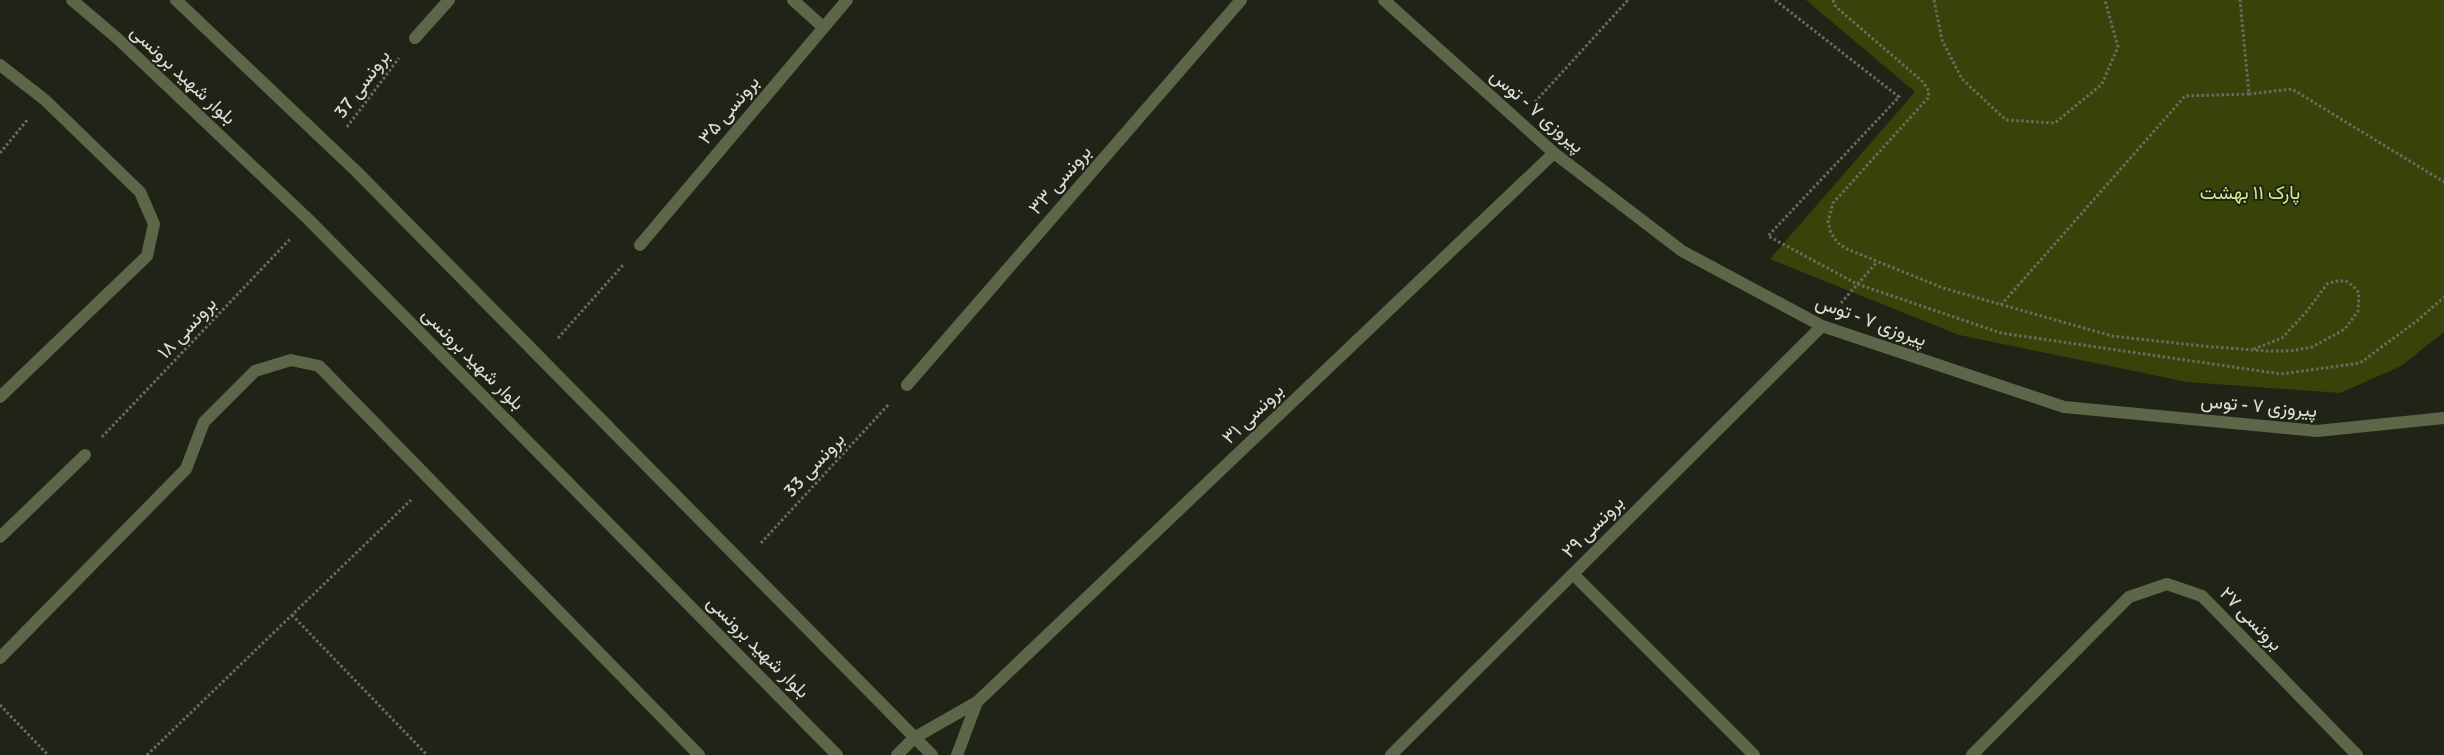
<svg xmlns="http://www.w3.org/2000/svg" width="2444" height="755" font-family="Signika,Vazirmatn,sans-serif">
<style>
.green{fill:#374308}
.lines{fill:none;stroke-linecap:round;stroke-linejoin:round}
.path{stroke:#696c61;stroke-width:3;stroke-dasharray:2.5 2.5;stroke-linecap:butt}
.minor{stroke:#5e6649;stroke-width:12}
.tertiary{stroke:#5e6649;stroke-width:12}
.labels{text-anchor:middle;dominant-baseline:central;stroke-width:4;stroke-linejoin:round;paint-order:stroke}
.street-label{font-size:19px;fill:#dde0d7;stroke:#202417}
.park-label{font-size:19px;fill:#d1ed87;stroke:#202417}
</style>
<rect width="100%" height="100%" fill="#202417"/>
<!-- green -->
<path class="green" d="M1806,0H2444V332L2401,366L2340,393L2187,382L1959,335L1770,259L1915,92Z"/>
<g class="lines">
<!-- path -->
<path class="path" d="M1775,0L1899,97L1768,236L1857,284L2001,333L2281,374L2360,363L2418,320L2444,297
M1833,0L1836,7L1922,81L1929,91L1928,98L1833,203L1828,222L1831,233L1838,243L1847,249L1943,288L2112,336L2202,346L2267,351H2290L2312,347L2345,329L2358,311L2359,293L2353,286L2346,281H2336L2327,284L2307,311L2282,338L2254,349
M1934,0L1942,40L1962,79L2006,120L2055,123L2102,84L2118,47L2105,0
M2249,94L2292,89L2444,182
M1535,102L1628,0
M347,127L399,58
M0,153L28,119
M1841,303L1877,262
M2001,305L2185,96L2249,94L2240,0
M558,338L623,265
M102,437L291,238
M761,543L889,404
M292,615L427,755
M0,705L48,755
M147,755L411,500"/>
<!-- minor -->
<path class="minor" d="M793,0L823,27
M1384,0L1554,153L1682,251L1822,326L2064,407L2317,431L2444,418
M415,38L449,0
M0,65L45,100L140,192L154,224L147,256L0,397
M640,245L847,0
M907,385L1241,0
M0,537L85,455
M1573,574L1754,755
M0,658L186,469L204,422L255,371L291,360L319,366L699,755
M897,755L914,738L977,702L1554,153
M957,755L977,702
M1391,755L1822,326
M1972,755L2129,597L2167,584L2202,596L2357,755"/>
<!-- tertiary -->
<path class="tertiary" d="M72,0L118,39L308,219L837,755
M176,0L356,171L932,755"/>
</g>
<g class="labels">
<!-- street labels -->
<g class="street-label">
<text transform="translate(183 75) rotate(43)">بلوار شهید برونسی</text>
<text transform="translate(362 84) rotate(-53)">برونسی 37</text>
<text transform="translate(729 110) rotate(-50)">برونسی ۳۵</text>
<text transform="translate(1537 111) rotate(41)">پیروزی ۷ - توس</text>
<text transform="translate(1060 180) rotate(-49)">برونسی ۳۳</text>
<text transform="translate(1871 321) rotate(20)">پیروزی ۷ - توس</text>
<text transform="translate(187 328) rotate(-47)">برونسی ۱۸</text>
<text transform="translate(473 359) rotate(45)">بلوار شهید برونسی</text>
<text transform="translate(2259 406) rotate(5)">پیروزی ۷ - توس</text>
<text transform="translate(1253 414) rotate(-44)">برونسی ۳۱</text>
<text transform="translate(814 465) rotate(-47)">برونسی 33</text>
<text transform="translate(1593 527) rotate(-45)">برونسی ۲۹</text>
<text transform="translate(2251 619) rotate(46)">برونسی ۲۷</text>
<text transform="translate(758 647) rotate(45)">بلوار شهید برونسی</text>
</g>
<!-- park labels -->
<g class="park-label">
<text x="2250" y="193">پارک ۱۱ بهشت</text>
</g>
</g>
</svg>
